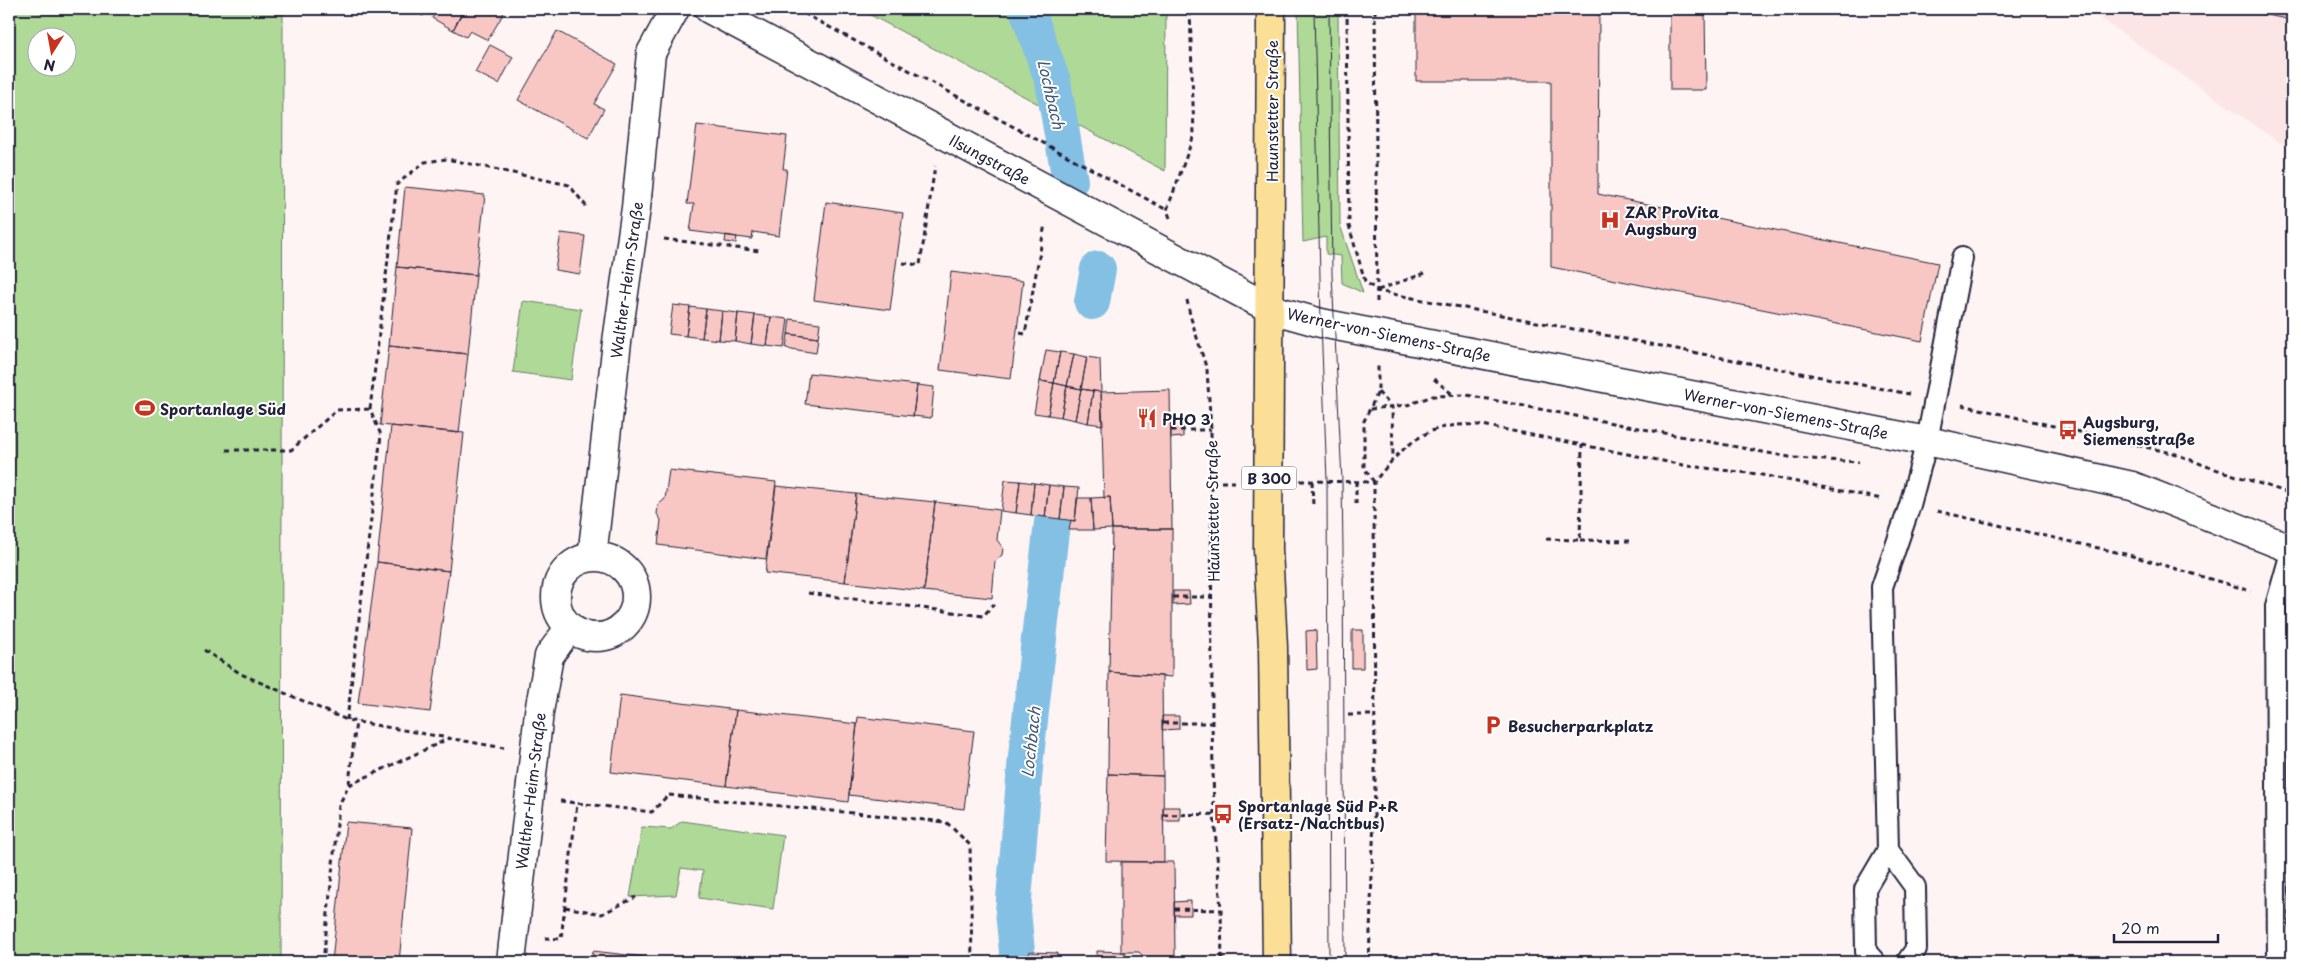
<svg xmlns="http://www.w3.org/2000/svg" width="2301" height="971" font-family="'Playpen Sans',sans-serif">
<style>
.built{fill:#fce6e5}
.green{fill:#afd997;stroke:#687e69;fill-rule:evenodd}
.lines{fill:none;stroke-linecap:round;stroke-linejoin:round}
.canal{stroke:#84c0e4;stroke-width:36}
.building{fill:#f8c7c4;stroke:#22223b}
.lane-casing{stroke:#22223b;stroke-width:24}
.street-casing{stroke:#22223b;stroke-width:31}
.secondary-casing{stroke:#22223b;stroke-width:31}
.primary-casing{stroke:#22223b;stroke-width:31}
.path{stroke:#22223b;stroke-width:3;stroke-dasharray:5 4;stroke-linecap:butt}
.lane{stroke:#fff;stroke-width:20}
.street{stroke:#fff;stroke-width:28}
.secondary{stroke:#fff;stroke-width:28}
.primary{stroke:#fbdf96;stroke-width:28}
.tram{stroke:#22223b;stroke-width:1}
.labels{text-anchor:middle;dominant-baseline:central;stroke-width:4;stroke-linejoin:round;paint-order:stroke}
.shield{fill:#fff;stroke:#646476;stroke-width:1}
.shield-label{font-size:14px;font-weight:bold;fill:#22223b}
.street-label{font-size:15px;fill:#22223b;stroke:#fff}
.poi-label{font-size:15px;font-weight:bold;fill:#22223b;stroke:#fff;text-anchor:start}
.water-label{font-size:16px;font-style:italic;fill:#445976;stroke:#fff}
</style>
<rect width="100%" height="100%" fill="#fef4f3"/>
<filter id="ink" filterUnits="userSpaceOnUse"><feTurbulence type="fractalNoise" baseFrequency=".02" numOctaves="2"/><feDisplacementMap in="SourceGraphic" scale="10" xChannelSelector="R" yChannelSelector="G"/><feConvolveMatrix kernelMatrix="1 2 1 2 8 2 1 2 1" color-interpolation-filters="sRGB"/></filter>
<g filter="url(#ink)">
<!-- built -->
<path class="built" d="M2087,9H2292V151Z"/>
<!-- green -->
<path class="green" d="M9,9H283L281,962H9ZM38,38H68V68H38Z
M859,9H1166L1165,171Z
M1298,9H1338L1340,225L1363,293L1342,283L1341,256L1326,254V237L1303,242Z
M523,301L581,309L571,380L513,372Z
M682,821L783,835L773,909L699,898L703,871L681,868L676,895L630,897L642,827L671,829Z"/>
<g class="lines">
<!-- canal -->
<path class="canal" d="M1027,9L1053,82L1070,181
M1092,302L1098,269
M1018,962L1013,911L1026,756L1052,522"/>
</g>
<!-- building -->
<path class="building" d="M409,9H427L423,16Z
M427,9H464L453,30L432,18L435,13Z
M464,9H506L488,40L470,31L466,37L453,30Z
M1416,9H1599L1598,194L1938,263L1922,341L1551,267V81H1416Z
M1670,9H1705L1706,90H1670Z
M2235,9H2292V20L2282,18Z
M557,31L617,64L594,104L604,109L588,138L518,100Z
M490,45L513,57L499,84L475,72Z
M697,125L787,136L783,169H787L779,236L753,232L752,239L690,231L694,204H687Z
M405,187L485,195L476,275L397,267Z
M826,202L903,213L890,310L814,300Z
M561,233L585,236L580,274L555,270Z
M726,235L737,237L736,243L725,242Z
M397,267L476,275L468,354L389,346Z
M951,272L1023,281L1011,379L940,370Z
M673,305L690,307L686,336L669,334Z
M690,307L706,309L702,338L686,336Z
M706,309L722,311L719,340L702,338Z
M722,311L738,313L735,341L719,340Z
M738,313L755,315L751,344L735,341Z
M755,315L771,317L767,346L751,344Z
M771,317L788,319L784,348L767,346Z
M790,319L820,323L818,338L788,334Z
M788,334L818,338L816,353L786,348Z
M389,346L468,354L459,433L380,425Z
M1046,350L1060,352L1054,383L1040,381Z
M1060,352L1074,354L1067,386L1054,383Z
M1074,354L1087,357L1081,389L1067,386Z
M1087,357L1100,359L1101,392L1081,389Z
M809,373L917,385L913,416L805,404Z
M1040,381L1054,383L1048,415L1034,413Z
M1054,383L1067,386L1061,417L1048,415Z
M917,385L934,387L931,418L913,416Z
M1067,386L1081,389L1075,420L1061,417Z
M1081,389L1093,391L1088,423L1075,420Z
M1170,390L1172,529H1112L1110,497L1104,498L1101,392Z
M1093,391L1101,392L1103,425L1088,423Z
M1171,423H1183V437L1171,438Z
M391,426L464,433L449,571L377,562Z
M669,470L776,482L766,559L658,545L661,520L657,514L658,505L665,499Z
M1005,480L1020,481L1016,513L1001,511Z
M1020,481L1034,483L1031,515L1016,513Z
M1034,483L1049,485L1045,517L1031,515Z
M1049,485L1064,487L1060,519L1045,517Z
M776,486L856,494L845,582L765,573Z
M1064,487L1079,488L1075,521L1060,519Z
M856,494L935,502L924,591L845,582Z
M1110,497L1112,529L1093,530L1091,498Z
M1077,498H1091L1093,530H1069L1071,520L1075,521Z
M935,502L1000,510L997,540L1003,548L1002,555L995,561L992,598L924,591Z
M1112,529H1172V677L1109,672Z
M377,562L449,571L430,712L358,703Z
M1173,591H1189L1190,604L1173,605Z
M1316,630L1317,669L1307,670L1306,631Z
M1352,630H1363V668H1352Z
M1109,672L1162,676L1163,776L1108,774Z
M620,695L736,710L726,786L611,772Z
M736,710L857,724L848,802L726,786Z
M1162,716H1179V729L1162,730Z
M858,717L974,731L964,809L849,795Z
M1108,774L1163,776L1164,862L1106,861Z
M1163,807H1180V821H1163Z
M346,822L412,828L399,962H332Z
M1121,862H1174L1175,957H1144L1139,952H1121Z
M1191,901V915H1174V902Z
M593,951L687,962H592Z
M1097,951L1125,952V962H1097Z
M1029,952L1057,953V962H1029Z"/>
<g class="lines">
<defs>
<path id="lane" d="M1888,850L1882,587L1910,505L1927,441L1962,258
M1875,962L1866,952L1865,889L1888,850L1915,887L1916,949L1907,962
M2278,962L2276,606L2292,549"/>
<path id="street" d="M709,9L1271,309
M592,557L617,342L636,208L651,53L675,9
M556 597a40 40 0 1 1 80 0a40 40 0 1 1-80 0Z
M511,962L539,712L549,656L570,627"/>
<path id="secondary" d="M1271,309L1321,323L1927,441L2132,486L2292,549"/>
<path id="primary" d="M1271,9L1268,549L1273,647L1277,962"/>
</defs>
<!-- lane casing -->
<use href="#lane" class="lane-casing"/>
<!-- street casing -->
<use href="#street" class="street-casing"/>
<!-- secondary casing -->
<use href="#secondary" class="secondary-casing"/>
<!-- primary casing -->
<use href="#primary" class="primary-casing"/>
<!-- path -->
<path class="path" d="M796,9L1167,210
M1347,9L1349,226L1365,281L1377,291L1909,394
M1375,9L1377,302
M1170,218L1167,210L1194,135L1190,9
M664,239L760,251
M903,263L920,265L935,166
M1378,290L1428,272
M1187,300L1190,315L1207,370L1211,430L1212,723L1214,814L1221,910L1222,962
M1020,333L1025,334L1045,224
M1434,379L1452,394
M1378,392L1392,407L1393,458
M1962,405L2176,454L2206,466L2292,494
M1370,409L1407,405L1433,396L1467,395L1794,458L1859,462
M1171,430H1211
M226,450H291L337,410L370,409
M1300,481L1374,482
M1312,481L1313,506
M1356,481V506
M1212,482H1237
M1374,482L1364,468V421L1378,392V366
M1937,511L2129,555L2251,591
M1546,539L1580,540L1582,445
M1580,540L1630,541
M808,593L983,616L994,604
M1173,597H1213
M204,650L241,674L347,720L504,748
M1348,715H1375
M347,720L381,435L370,409L397,184L425,162L447,159L569,185L586,206
M1163,723H1212
M349,784L356,721
M560,801L652,812L668,795L946,822L970,845L972,962
M1163,815L1223,814
M565,907L602,914L636,897
M1174,909L1221,910
M545,938L561,939L577,804
M323,962L339,805L349,785L450,738
M1369,962L1375,786L1374,482C1394,457 1417,430 1451,426C1461,424 1472,425 1482,425L1688,466L1757,474L1882,499
M1634,962V961"/>
<!-- lane -->
<use href="#lane" class="lane"/>
<!-- street -->
<use href="#street" class="street"/>
<!-- secondary -->
<use href="#secondary" class="secondary"/>
<!-- primary -->
<use href="#primary" class="primary"/>
<!-- tram -->
<path class="tram" d="M1314,9L1321,323L1327,481L1329,962
M1329,9L1332,274L1342,481L1343,551L1345,962"/>
</g>
</g>
<!-- icons -->
<defs>
<symbol id="hospital-bare" viewBox="-9 -9 18 18"><path d="M-5-5h3v3.5h4V-5h3V5h-3V1.5h-4V5h-3Z" fill="#c8321e" stroke="#fff" stroke-width="2.5" paint-order="stroke"/></symbol>
<symbol id="stadium-bare" viewBox="-9 -9 18 18"><path d="M0-5a6.5 5 0 1 0 0 10a6.5 5 0 1 0 0-10ZM-3.5-1.8h7v3.6h-7Z" fill="#c8321e" stroke="#fff" stroke-width="2.5" paint-order="stroke"/></symbol>
<symbol id="restaurant-bare" viewBox="-9 -9 18 18"><path d="M-5-6h1v4h1v-4h1v4h1v-4h1v5L-1.5 .5V6h-2V.5L-5-1ZM5-6V6H3V1.5H1.5Q1.5-4 5-6Z" fill="#c8321e" stroke="#fff" stroke-width="2.5" paint-order="stroke"/></symbol>
<symbol id="bus-bare" viewBox="-9 -9 18 18"><path d="M-5-6H5V4H4V6H2V4H-2V6H-4V4H-5ZM-3.5-4V0h7V-4ZM-3.5 1.2v1.5H-2V1.2ZM2 1.2v1.5H3.5V1.2Z" fill="#c8321e" stroke="#fff" stroke-width="2.5" paint-order="stroke"/></symbol>
<symbol id="parking-bare" viewBox="-9 -9 18 18"><path d="M-3.5-5.5H1a3.5 3.5 0 0 1 0 7H-1V5.5H-3.5ZM-1-3.4V-.6H.8a1.4 1.4 0 0 0 0-2.8Z" fill="#c8321e" stroke="#fff" stroke-width="2.5" paint-order="stroke"/></symbol>
</defs>
<g fill-rule="evenodd">
<use href="#hospital-bare" x="1596" y="206" width="28" height="28"/>
<use href="#stadium-bare" x="131" y="394" width="28" height="28"/>
<use href="#restaurant-bare" x="1133" y="404" width="28" height="28"/>
<use href="#bus-bare" x="2054" y="416" width="28" height="28"/>
<use href="#parking-bare" x="1479" y="711" width="28" height="28"/>
<use href="#bus-bare" x="1209" y="800" width="28" height="28"/>
</g>
<g class="labels">
<!-- shield labels -->
<rect class="shield" x="1241.5" y="466.5" width="55" height="23" rx="4"/>
<g class="shield-label">
<text x="1269" y="478">B 300</text>
</g>
<!-- street labels -->
<g class="street-label">
<text transform="translate(1271 111) rotate(-90)">Haunstetter Straße</text>
<text transform="translate(990 159) rotate(28)">Ilsungstraße</text>
<text transform="translate(626 280) rotate(-82)">Walther-Heim-Straße</text>
<text transform="translate(1389 334) rotate(12)">Werner-von-Siemens-Straße</text>
<text transform="translate(1786 413) rotate(11)">Werner-von-Siemens-Straße</text>
<text transform="translate(1212 511) rotate(-91)">Haunstetter Straße</text>
<text transform="translate(530 791) rotate(-83)">Walther-Heim-Straße</text>
</g>
<!-- poi labels -->
<g class="poi-label">
<text x="1625" y="211">ZAR ProVita<tspan x="1625" dy="17">Augsburg</tspan></text>
<text x="160" y="408">Sportanlage Süd</text>
<text x="1162" y="418">PHO 3</text>
<text x="2083" y="421">Augsburg,<tspan x="2083" dy="17">Siemensstraße</tspan></text>
<text x="1508" y="725">Besucherparkplatz</text>
<text x="1238" y="805">Sportanlage Süd P+R<tspan x="1238" dy="17">(Ersatz-/Nachtbus)</tspan></text>
</g>
<!-- water labels -->
<g class="water-label">
<text transform="translate(1052 94) rotate(77)">Lochbach</text>
<text transform="translate(1030 742) rotate(-84)">Lochbach</text>
</g>
</g>
<!-- margin -->
<rect width="2301" height="971" fill="none" stroke="#fff" stroke-width="30"/>
<rect x="15" y="15" width="2271" height="941" fill="none" stroke="#22223b" stroke-width="2" filter="url(#ink)"/>
<!-- north arrow -->
<g transform="translate(52 52) rotate(191)"><circle r="24" fill="#ffffff" stroke="#a7a7b1"/>
<path d="M0-4L9 19L0 12L-9 19Z" fill="#c8321e"/>
<text y="-8" font-size="14" font-weight="bold" text-anchor="middle" fill="#22223b">N</text>
</g>
<!-- scale -->
<path d="M2114 934v8h104v-8" fill="none" stroke="#22223b" stroke-width="2.5"/>
<text x="2121" y="934" font-size="15" fill="#22223b" stroke="#ffffff" stroke-width="4" paint-order="stroke">20 m</text>
</svg>
